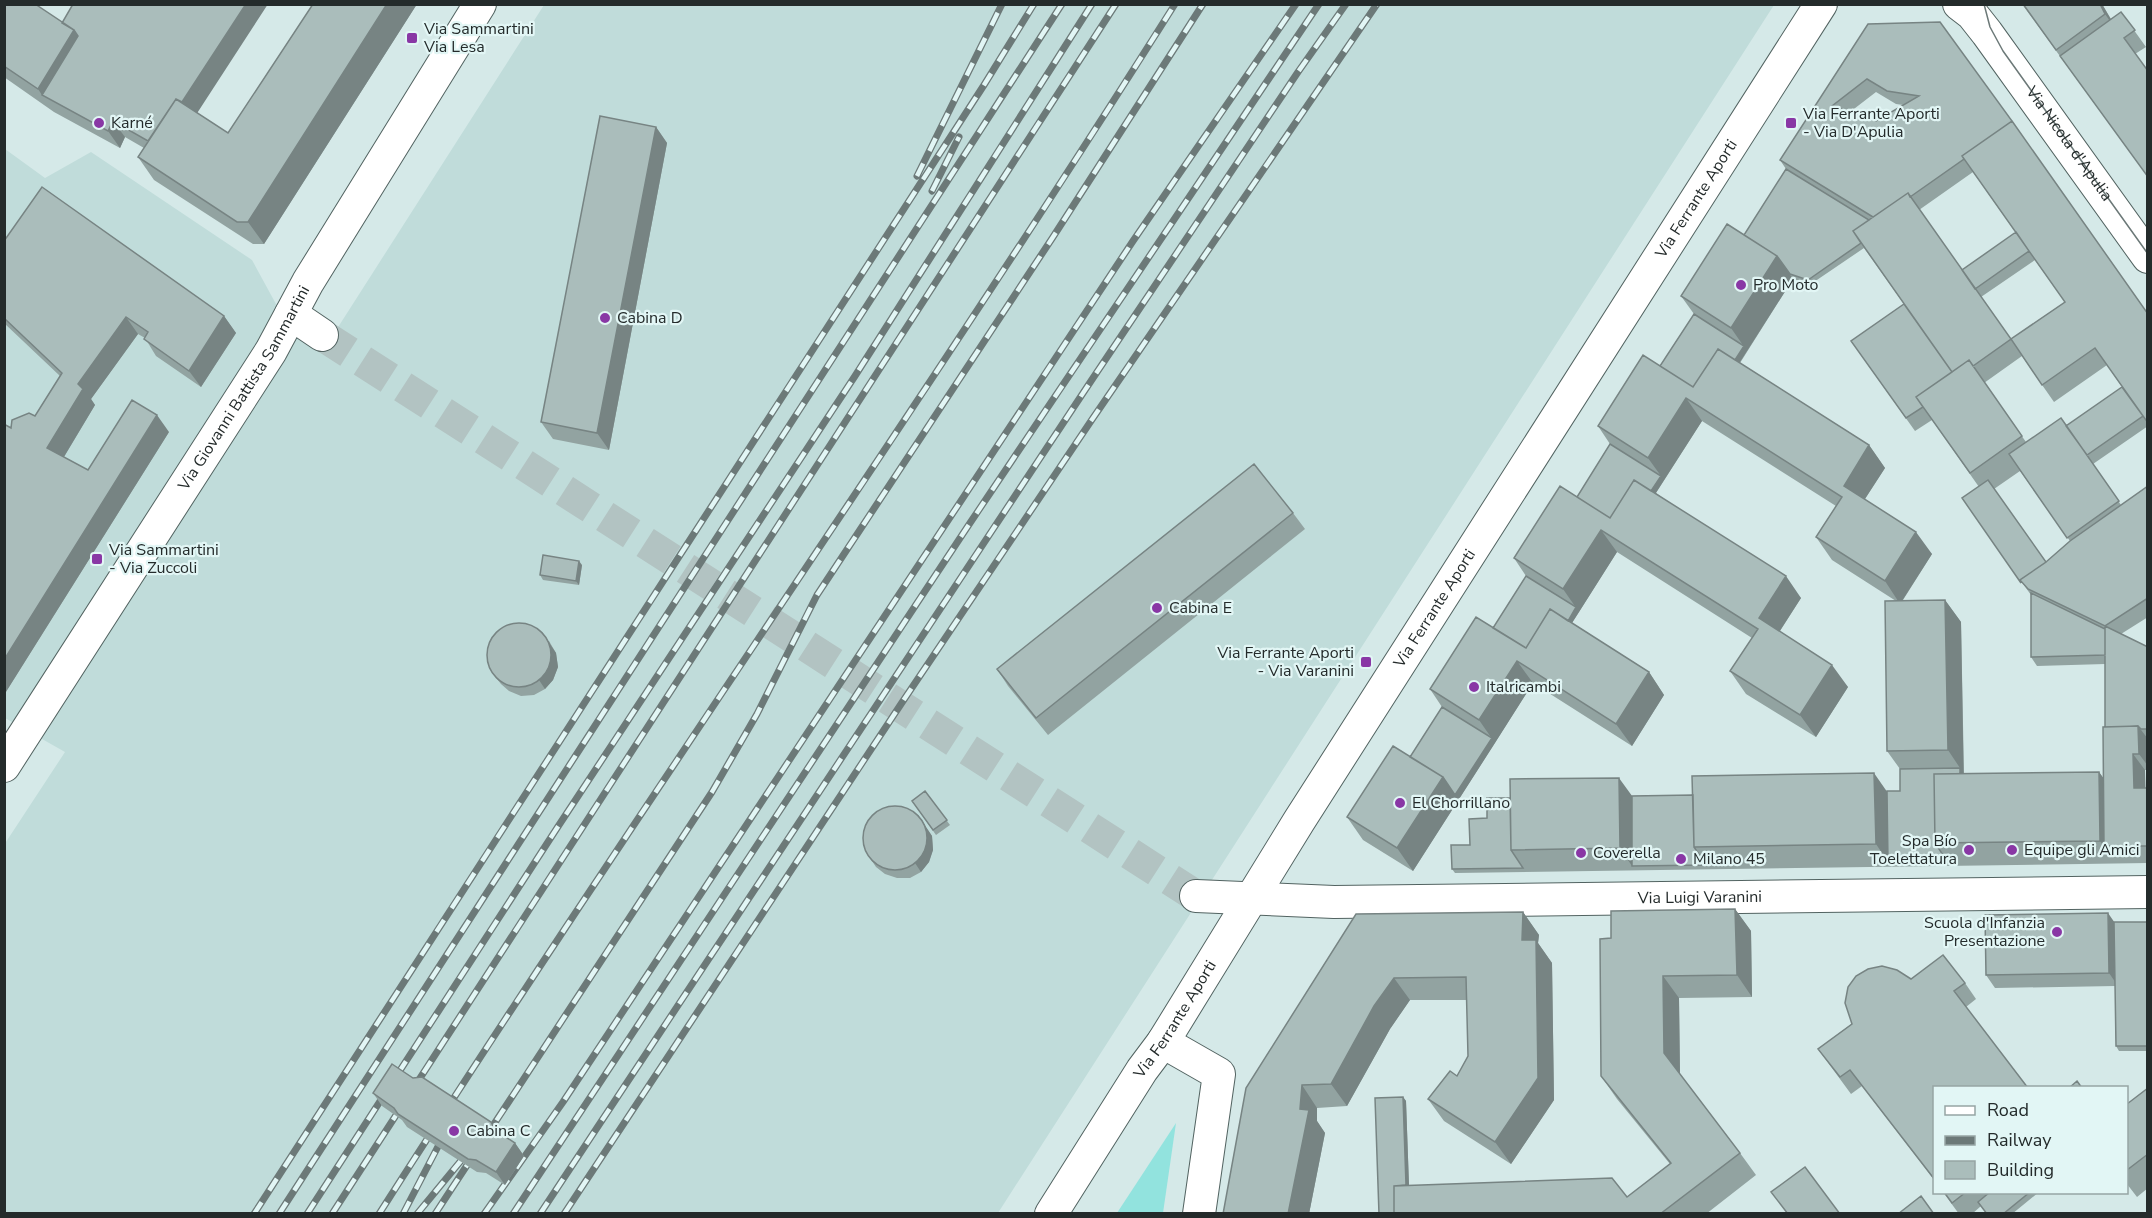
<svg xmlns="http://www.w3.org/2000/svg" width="2152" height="1218" font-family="'Nunito Sans',sans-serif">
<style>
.built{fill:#c0dcda}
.green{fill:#92e3de}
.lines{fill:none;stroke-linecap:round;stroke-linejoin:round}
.street-tunnel{stroke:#b2c3c2;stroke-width:32;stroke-dasharray:32 16;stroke-linecap:butt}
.street-casing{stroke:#526361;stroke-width:34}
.street{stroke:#fff;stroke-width:32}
.tram{stroke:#6c7978;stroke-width:1.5}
.rail-casing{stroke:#6c7978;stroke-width:7}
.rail{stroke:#e2f6f5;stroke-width:4.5;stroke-dasharray:14;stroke-linecap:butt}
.wall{fill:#92a3a1;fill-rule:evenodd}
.shaded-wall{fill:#778483}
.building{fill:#aabdbb;stroke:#778483;stroke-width:1.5;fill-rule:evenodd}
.poi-dot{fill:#8937a5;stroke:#e2f6f5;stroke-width:2}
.labels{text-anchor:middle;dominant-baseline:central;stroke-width:4.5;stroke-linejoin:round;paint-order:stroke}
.poi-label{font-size:16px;fill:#242b2b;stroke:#e2f6f5;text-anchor:start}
.street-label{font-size:16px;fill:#242b2b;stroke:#e2f6f5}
</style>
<rect width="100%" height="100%" fill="#d5e9e8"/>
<!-- built -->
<path class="built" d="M544,5H1774L998,1213H5L4,845L65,752L5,718V149L45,178L91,152L252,260L282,315L326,346Z"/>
<!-- green -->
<path class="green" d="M1176,1123L1163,1213H1117Z"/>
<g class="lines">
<!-- street-tunnel -->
<path class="street-tunnel" d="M322,335L1196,896"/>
<defs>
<g id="street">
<path d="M1959,4L1972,14L1987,33L2148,257"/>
<path d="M291,314L322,335"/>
<path id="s1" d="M4,766L271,351L308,282L480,4"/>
<path id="s2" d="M1196,896L1334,902L2148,892"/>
<path d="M1163,1042L1219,1074L1199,1214"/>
<path id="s3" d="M1051,1214L1142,1070L1163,1042L1299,821L1821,4"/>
</g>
</defs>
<!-- street casing -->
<use href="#street" class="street-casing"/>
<!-- street -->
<use href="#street" class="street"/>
<!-- tram -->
<path class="tram" id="s4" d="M1984,4L1990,27L2003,51L2148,254"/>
<defs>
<path id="rail" d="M917,176L1002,4
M932,191L959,137
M254,1214L984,85L1034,4
M279,1214L1062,4
M307,1214L559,825L855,376L1092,4
M332,1214L1116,4
M379,1214C639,807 917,413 1175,4
M403,1214L445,1133
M417,1214L464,1157
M435,1214L712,792L757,714L817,595L1053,237L1203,4
M484,1214L563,1102L1133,241L1296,4
M513,1214L970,523L1319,4
M540,1214L1091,381L1298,72L1346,4
M564,1214L905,698L1093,418L1377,4"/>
</defs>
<!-- rail casing -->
<use href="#rail" class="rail-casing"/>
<!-- rail -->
<use href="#rail" class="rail"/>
</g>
<!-- wall -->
<path class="wall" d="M4,4L197,113L228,133L313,4H417L264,244H253L154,180L138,157L144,148L125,137L120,148L54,112L4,77Z
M2022,4H2102L2111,19L2121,12L2146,47L2135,54L2148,177Z
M1868,24L2148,314V426L2093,464L2082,449L2121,505L2148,486V617L2121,634L2148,647V770H2145V788H2148V863L1455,873L1452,869L1470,845L1487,818L1632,796L1900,791V769L1887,751L1896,601L1832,560L1816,537L1836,506L1702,421L1656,493L1801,598L1780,631L1848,687L1816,737L1746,694L1730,671L1752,638L1617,552L1572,623L1649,672L1664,695L1632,746L1533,683L1413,871L1363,840L1347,817L1410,757L1442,707L1430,689L1493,628L1526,576L1514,558L1577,497L1610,444L1598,426L1660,366L1694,314L1681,296L1744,235L1786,169L1780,160ZM1876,92L1896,104L1903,105L1876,121L1850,112ZM1973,172L2016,233L1962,270L1919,210ZM1864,248L1904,304L1851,341L1915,431L1932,420L1979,487L1962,498L2031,595V657L2037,666L2105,664V727L2103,778L2099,772L1964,774L1961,622L1945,600H1903L1932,554L1865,499L1885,468L1869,445L1740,363L1793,279L1811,284ZM2035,260L2065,302L2011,339L1981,297ZM2022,356L2054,402L2107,365L2122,387L2066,426L2026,442L1984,383ZM2020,471L2070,541L2046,562L1994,489Z
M656,127L667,143L609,450L553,439L541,422Z
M4,241L224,316L236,333L201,387L156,356L145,338L138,334L91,399L95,405L64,457L88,470L169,432L4,695L11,428L35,416L60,376L4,323Z
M1293,513L1305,529L1048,735L1008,686L997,669Z
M582,565L579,585L543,580L540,575Z
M549,641L556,653L558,667L553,680L545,689L534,695L521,696L509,691L501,684L494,675Z
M925,791L950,825L936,835L912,801Z
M918,815L932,836L933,850L929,862L921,872L910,878H897L885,874L876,867L870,858Z
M1735,909L1751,931L1752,997L1679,998L1680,1074L1740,1153L1756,1175L1706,1214H1379L1403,1097L1406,1101L1409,1185L1627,1197L1670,1164L1617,1099L1601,1076L1611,938Z
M1523,912L1539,935L1538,943L1552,963L1554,1100L1511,1164L1444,1121L1428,1099L1457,1076L1468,1056L1467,1000H1410L1390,1029L1347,1106L1317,1108V1121L1325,1133L1309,1214H1223L1356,914Z
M2114,922H2148V1051H2119L2116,1046L2115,986L1995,988L1986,975Z
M1911,979L1965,983L1976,999L1966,1007L1935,1088V1181L1862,1086L1851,1094L1818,1049Z
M2148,1088V1188L2137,1197L2127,1184V1104Z
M373,1093L499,1133L515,1143L524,1156L505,1185L486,1173L477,1172L407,1127L402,1120L382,1106Z
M1943,1192H2039L2012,1214H1987L1981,1206L1972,1214H1959Z"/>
<!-- shaded-wall -->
<path class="shaded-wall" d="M246,4H268L166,161L154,144Z
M387,4H417L264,244L248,222Z
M2100,4H2102L2121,37L2105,14Z
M74,30L90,53L42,95L38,89Z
M113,121L125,137L120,148L108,131Z
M656,127L667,143L609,450L597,433Z
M1777,256L1793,279L1747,351L1731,328Z
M224,316L236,333L201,387L189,371Z
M126,317L138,334L91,399L95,405L59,465L47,448L78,384Z
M1744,346L1747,351L1709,410L1706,405Z
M1686,398L1702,421L1625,541L1622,536L1661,476L1648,458Z
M157,415L169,432L4,695V660Z
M1869,445L1885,468L1859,508L1844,486Z
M1601,530L1617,552L1579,612L1563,589Z
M1916,532L1932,554L1900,604L1885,581Z
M579,561L582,565L579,585L576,581Z
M1786,576L1801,598L1774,640L1759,618Z
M1945,600L1961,622L1964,797L1961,792L1960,768L1948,750Z
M1576,607L1579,612L1541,671L1538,666Z
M542,632L556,653L558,667L553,680L545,689L539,680Z
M1517,661L1533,683L1495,743L1479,720Z
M1832,665L1848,687L1816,737L1800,715Z
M1649,672L1664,695L1632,746L1616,724Z
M2138,726L2148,739V766L2139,754Z
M1492,738L1495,743L1413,871L1397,848L1443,777Z
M2133,754L2145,770L2146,804L2134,788Z
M2099,772L2115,794L2104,846L2100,841Z
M1874,773L1890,796L1888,862L1876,844Z
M1619,778L1635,800L1632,866L1620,848Z
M918,815L932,836L933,850L929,862L921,872L915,863Z
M1735,909L1751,931L1752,997L1737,975Z
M1523,912L1539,935L1538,943L1552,963L1554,1100L1511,1164L1495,1142L1522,940Z
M2108,913L2117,926L2118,986L2109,973Z
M1663,976L1679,998L1680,1076L1664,1053Z
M1394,978L1410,1000L1390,1029L1347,1106L1331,1084L1374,1006Z
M1302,1085L1317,1108V1121L1325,1133L1309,1214H1288L1300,1109Z
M1403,1097L1406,1101L1410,1214H1407Z
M515,1143L524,1156L505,1185L496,1172Z"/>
<!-- building -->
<path class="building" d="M4,4H35L74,30L38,89L4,66Z
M73,4H246L182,102L176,99L148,141L113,121L108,131L42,95L78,36L74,30L62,23Z
M313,4H387L248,222H237L138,157L176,99L228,133Z
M2023,4H2100L2105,14L2056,50Z
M2121,12L2135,30L2124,38L2148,71V177L2060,56Z
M1940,22L2012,121L1962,156L1964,159L1910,197L1908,193L1873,217L1780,160L1868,24ZM1867,79L1887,91L1919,96L1876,121L1832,106Z
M600,116L656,127L597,433L541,422Z
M2012,121L2148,314V423L2095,348L2042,385L2011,339L2065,302L1962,156Z
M1786,169L1869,220L1853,231L1861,243L1808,280L1790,274L1777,256L1744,235Z
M42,187L224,316L189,371L144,339L148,332L126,317L78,384L83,389L47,448L88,470L132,400L157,415L4,660V424L11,428L12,420L29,413L35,416L62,373L4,318V241Z
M1908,193L2011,339L1973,366L1969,360L1952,372L1853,231Z
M1727,224L1777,256L1731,328L1681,296Z
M2016,232L2029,251L1975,289L1962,270Z
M1904,304L1952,372L1916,397L1923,407L1906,418L1851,341Z
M1694,314L1744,346L1735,360L1718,349L1693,387L1660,366Z
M1718,349L1869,445L1844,486L1916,532L1885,581L1816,537L1842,497L1686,398L1648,458L1598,426L1643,355L1693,387Z
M1969,360L2022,436L1970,473L1916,397Z
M2122,387L2143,416L2087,455L2066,426Z
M2061,418L2119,501L2067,538L2009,454Z
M1610,444L1661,476L1651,491L1634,480L1610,518L1577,497Z
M1254,464L1293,513L1036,718L997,669Z
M1634,480L1786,576L1759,618L1832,665L1800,715L1730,671L1758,629L1601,530L1563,589L1514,558L1560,486L1610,518Z
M1988,480L2046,562L2020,580L2021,583L1962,498Z
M2148,486V598L2105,626L2028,589L2020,580L2046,562L2070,541Z
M543,555L579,561L576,581L540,575Z
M1526,576L1576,607L1568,621L1550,609L1526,648L1493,628Z
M2031,593L2105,629V655L2031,657Z
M1945,600L1948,750L1887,751L1885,601Z
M1550,609L1649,672L1616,724L1517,661L1479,720L1430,689L1476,617L1526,648Z
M487 655a32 32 0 1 1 64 0a32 32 0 1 1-64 0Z
M2105,626L2148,647V729H2141L2138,726L2105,727Z
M1442,707L1492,738L1455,795L1443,777L1410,757Z
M2138,726L2139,754H2133L2134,788H2148V846H2104L2103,727Z
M1393,746L1443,777L1397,848L1347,817Z
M1960,768V774H1934L1935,843L1947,861L1888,862L1887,791H1900V769Z
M2099,772L2100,841L1935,843L1934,774Z
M1874,773L1876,844L1694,847L1692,776Z
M1619,778L1620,848L1511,850L1510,779Z
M925,791L947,820L933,830L912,801Z
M1693,795L1694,847L1706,865L1632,866V796Z
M1487,798H1510L1511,850L1523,868L1452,869L1451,845H1470L1469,819L1487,818Z
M863 838a32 32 0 1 1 64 0a32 32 0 1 1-64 0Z
M1735,909L1737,975L1663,976L1664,1053L1740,1153L1660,1214H1394V1186L1612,1178L1627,1197L1671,1163L1601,1076L1600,939L1611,938V911Z
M1523,912L1522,940H1536L1538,1078L1495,1142L1428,1099L1450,1071L1457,1076L1468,1056L1466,977L1394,978L1374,1006L1331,1084L1302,1085L1300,1109L1309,1110L1288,1214H1223L1246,1088L1356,914Z
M2108,913L2109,973L1986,975L1985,915Z
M2114,922H2148V1046H2116Z
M1943,955L1965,983L1954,991L2028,1088H1935V1180L1850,1070L1840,1077L1818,1049L1852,1024L1845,1003L1848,987L1856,976L1868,969L1882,966L1897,970L1911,979Z
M392,1064L413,1078L422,1077L491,1122L495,1130L515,1143L496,1172L476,1160L468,1159L398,1114L394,1108L373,1093Z
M2077,1081L2082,1088H2069Z
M2148,1088V1154L2127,1170V1104Z
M1403,1097L1406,1185L1394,1186V1214H1379L1375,1098Z
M1805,1167L1840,1214H1788L1771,1192Z
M1944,1192H1966L1952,1203Z
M1990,1192H2030L2003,1214H1987L1978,1202Z
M1921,1196L1934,1214H1898Z"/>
<!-- markers -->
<g class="poi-dot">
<rect x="406" y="32" width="12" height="12" rx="3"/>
<circle cx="99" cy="123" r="6"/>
<rect x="1785" y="117" width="12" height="12" rx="3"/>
<circle cx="1741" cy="285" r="6"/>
<circle cx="605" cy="318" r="6"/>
<rect x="91" y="553" width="12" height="12" rx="3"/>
<circle cx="1157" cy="608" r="6"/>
<rect x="1360" y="656" width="12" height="12" rx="3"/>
<circle cx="1474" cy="687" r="6"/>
<circle cx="1400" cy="803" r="6"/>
<circle cx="1969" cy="850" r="6"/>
<circle cx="2012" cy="850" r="6"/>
<circle cx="1581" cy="853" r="6"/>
<circle cx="1681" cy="859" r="6"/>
<circle cx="2057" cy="932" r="6"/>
<circle cx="454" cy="1131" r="6"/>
</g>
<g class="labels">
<!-- poi labels -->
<g class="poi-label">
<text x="424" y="29">Via Sammartini<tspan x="424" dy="18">Via Lesa</tspan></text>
<text x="1803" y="114">Via Ferrante Aporti<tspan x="1803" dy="18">- Via D'Apulia</tspan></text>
<text x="111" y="123">Karné</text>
<text x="1753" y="285">Pro Moto</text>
<text x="617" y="318">Cabina D</text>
<text x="109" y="550">Via Sammartini<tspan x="109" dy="18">- Via Zuccoli</tspan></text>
<text x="1169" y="608">Cabina E</text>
<text x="1354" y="653" text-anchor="end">Via Ferrante Aporti<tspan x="1354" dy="18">- Via Varanini</tspan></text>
<text x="1486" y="687">Italricambi</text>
<text x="1412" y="803">El Chorrillano</text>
<text x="1957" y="841" text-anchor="end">Spa Bío<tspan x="1957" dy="18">Toelettatura</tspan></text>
<text x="2024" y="850">Equipe gli Amici</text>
<text x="1593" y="853">Coverella</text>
<text x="1693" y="859">Milano 45</text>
<text x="2045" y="923" text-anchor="end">Scuola d'Infanzia<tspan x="2045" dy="18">Presentazione</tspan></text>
<text x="466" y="1131">Cabina C</text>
</g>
<!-- street labels -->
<g class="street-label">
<text stroke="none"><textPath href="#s4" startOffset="165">Via Nicola d'Apulia</textPath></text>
<text stroke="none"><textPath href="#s3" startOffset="1203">Via Ferrante Aporti</textPath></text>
<text stroke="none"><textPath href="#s1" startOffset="448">Via Giovanni Battista Sammartini</textPath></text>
<text stroke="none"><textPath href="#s3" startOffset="717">Via Ferrante Aporti</textPath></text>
<text stroke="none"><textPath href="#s2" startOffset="504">Via Luigi Varanini</textPath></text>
<text stroke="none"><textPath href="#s3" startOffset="231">Via Ferrante Aporti</textPath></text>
</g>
</g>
<!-- border -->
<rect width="2152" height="1218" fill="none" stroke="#242b2b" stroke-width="12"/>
<!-- legend -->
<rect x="1933" y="1086" width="195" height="108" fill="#e2f6f5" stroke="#96a5a4" stroke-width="1.5"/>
<rect x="1945" y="1106" width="30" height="9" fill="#ffffff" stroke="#96a5a4" stroke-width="1.5"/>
<text x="1987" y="1116" font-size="18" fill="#242b2b">Road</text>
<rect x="1945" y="1136" width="30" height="9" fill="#6c7978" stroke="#96a5a4" stroke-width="1.5"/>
<text x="1987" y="1146" font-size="18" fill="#242b2b">Railway</text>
<rect x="1945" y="1161" width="30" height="18" fill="#aabdbb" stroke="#96a5a4" stroke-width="1.5"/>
<text x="1987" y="1176" font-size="18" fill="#242b2b">Building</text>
</svg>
